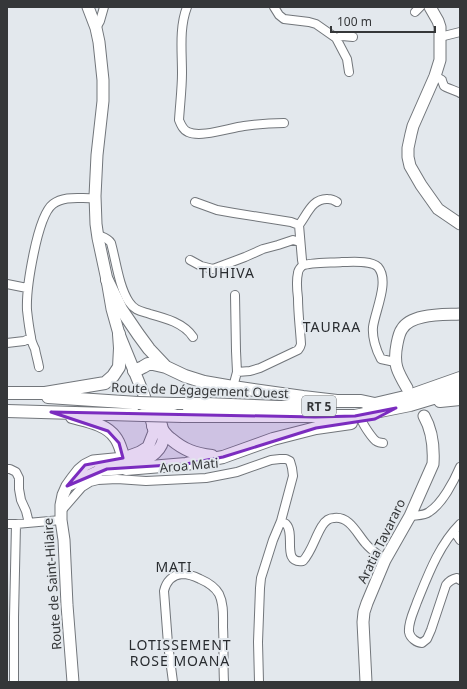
<svg xmlns="http://www.w3.org/2000/svg" width="467" height="689" font-family="'Noto Sans',sans-serif">
<style>
.lines{fill:none;stroke-linecap:round;stroke-linejoin:round}
.minor-casing{stroke:#72767b;stroke-width:10}
.major-casing{stroke:#72767b;stroke-width:13}
.highway-casing{stroke:#72767b;stroke-width:14}
.minor{stroke:#fff;stroke-width:8}
.major{stroke:#fff;stroke-width:11}
.highway{stroke:#fff;stroke-width:12}
.highway-bridge-casing{stroke:#72767b;stroke-width:14;stroke-linecap:butt}
.highway-bridge{stroke:#fff;stroke-width:12}
.marked{fill:#7b2cbf;fill-opacity:0.2;stroke:#7b2cbf;stroke-width:3;stroke-linejoin:round}
.labels{text-anchor:middle;dominant-baseline:central;stroke-width:4;stroke-linejoin:round;paint-order:stroke}
.shield{fill:#e3e8ed;stroke:#696c6f;stroke-width:1}
.shield-label{font-size:12px;font-weight:bold;fill:#353739}
.street-label{font-size:13px;fill:#353739;stroke:#e3e8ed}
.neighbourhood-label{font-size:14px;letter-spacing:1px;fill:#292c30;stroke:#e3e8ed}
</style>
<rect width="100%" height="100%" fill="#e3e8ed"/>
<g class="lines">
<defs>
<path id="minor" d="M187,7C179,28 182,51 182,73C182,88 180,104 179,120C181,125 183,130 188,132C201,138 229,128 244,126C257,124 271,123 284,123
M274,7L279,15L284,19L309,22L316,24L336,38L347,59L349,72
M415,12L420,7
M96,28L100,21L104,7
M440,37L460,32
M336,38L342,36L353,37
M435,76L442,80C442,81 444,86 444,86C446,88 457,91 460,93
M195,202L217,210L234,213L291,222L299,225
M98,235C103,237 108,238 111,243C116,261 119,287 129,302C135,311 141,311 150,314C165,318 184,323 193,337
M190,260L201,266L213,269L245,257L263,249L278,245L293,240L300,242
M303,265L302,260L299,225C307,215 312,198 328,199C332,199 334,200 337,202
M7,284L27,288
M7,343L24,341L31,338
M39,367C38,361 36,355 35,349C33,345 31,341 31,337C29,328 28,319 27,310C26,289 37,216 53,204C65,195 81,199 95,198
M237,372L250,371L260,368L298,350L300,347L301,344C300,328 298,313 298,298C297,290 296,281 298,273C298,270 300,268 302,266C309,262 333,263 342,262C351,262 371,260 378,267C390,281 375,311 373,327C372,337 376,350 381,359L395,362
M233,387L237,372L236,351L235,295
M362,421C364,426 372,438 376,441C377,442 381,443 383,443
M7,469H10L16,472L19,478V489L21,500L26,511L29,523
M62,510L82,487L90,482L98,480L117,479L146,481L206,478L237,472L271,460L280,459H286L290,461L292,468L293,476L281,521C281,521 286,524 286,524C296,534 281,564 303,561C312,551 315,537 322,526C325,521 329,518 334,518C350,516 357,534 366,544C372,551 379,555 385,560
M410,516C417,515 424,516 429,512C442,504 454,481 460,467
M7,524H16L61,520
M460,524C439,545 428,575 417,602C414,611 408,622 409,632C410,638 417,643 422,643L427,639L431,630L446,585C449,581 452,579 457,578L460,580
M454,531L460,540
M14,682V617L16,524
M173,682L168,644L164,591C166,582 172,575 182,574C188,574 194,576 200,579C207,582 215,587 219,594C224,604 223,616 223,627C224,645 223,664 224,682
M259,682L258,642L260,588L261,578L273,540L281,521"/>
<path id="major" d="M430,7L438,21L440,27V60L435,76L413,126L411,134L408,148V157L410,166L421,185L438,209L460,224
M407,388C397,371 393,364 397,344C398,339 399,333 402,329C411,313 444,315 460,314
M67,486L101,470C109,469 118,470 126,468C129,468 132,466 135,465C149,459 166,450 163,432C162,424 158,415 156,408
M73,682L67,605L64,540L61,520V505L63,495L67,486L72,479L79,470L85,465L93,461L124,458L140,452L148,447L154,432L153,426L144,395L119,334L112,309L107,280L98,238L96,224L95,196L97,155L103,101V80L99,42L96,28L88,7
M366,682L363,622L364,612L367,603L385,560L410,516L433,464C434,448 432,430 424,416"/>
<path id="highway" d="M107,280L121,309L138,334L149,349L166,367L185,376L204,382L233,387L303,397L337,401H361L375,404
M134,371L141,368L143,367L148,364H153L166,367
M7,393H45L105,383L113,376L119,367L120,348L119,334
M48,397L138,403
M440,401L460,399
M174,404H206L278,407L327,406
M367,404H375L409,396L460,378
M7,411L143,415
M183,416H355L410,405L460,390
M72,417C86,421 106,424 115,437C120,443 121,451 124,458L133,462H143
M153,426C156,427 159,429 162,430C165,433 167,437 171,439C184,450 195,454 212,456
M126,469L186,464L223,457L273,439L316,428L351,423"/>
</defs>
<!-- minor casing -->
<use href="#minor" class="minor-casing"/>
<!-- major casing -->
<use href="#major" class="major-casing"/>
<!-- highway casing -->
<use href="#highway" class="highway-casing"/>
<!-- minor -->
<use href="#minor" class="minor"/>
<!-- major -->
<use href="#major" class="major"/>
<!-- highway -->
<use href="#highway" class="highway"/>
<defs>
<path id="highway-bridge" d="M138,403L174,404
M143,415L183,416"/>
</defs>
<!-- highway-bridge casing -->
<use href="#highway-bridge" class="highway-bridge-casing"/>
<!-- highway-bridge -->
<use href="#highway-bridge" class="highway-bridge"/>
</g>
<!-- marked area -->
<path class="marked" d="M396,408L375,419L316,428L223,457L186,464L107,469L67,486L85,465L123,458L119,443L108,431L51,412L315,417L355,416Z"/>
<g class="labels">
<!-- shield labels -->
<rect class="shield" x="302" y="396" width="34" height="20" rx="3"/>
<g class="shield-label">
<text x="319" y="406">RT 5</text>
</g>
<!-- street labels -->
<g class="street-label">
<text transform="translate(200 390) rotate(2)">Route de Dégagement Ouest</text>
<text transform="translate(189 465) rotate(-5)">Aroa Mati</text>
<text transform="translate(381 541) rotate(-64)">Aratia Tavararo</text>
<text transform="translate(52 584) rotate(-94)">Route de Saint-Hilaire</text>
</g>
<!-- neighbourhood labels -->
<g class="neighbourhood-label">
<text x="227" y="272">TUHIVA</text>
<text x="332" y="326">TAURAA</text>
<text x="174" y="566">MATI</text>
<text x="180" y="644">LOTISSEMENT<tspan x="180" dy="16">ROSE MOANA</tspan></text>
</g>
</g>
<!-- border -->
<rect width="467" height="689" fill="none" stroke="#353739" stroke-width="16"/>
<!-- scale -->
<path d="M331 26v6h104v-6" fill="none" stroke="#353739" stroke-width="2"/>
<text x="337" y="26" font-size="12" fill="#353739" stroke="#e3e8ed" stroke-width="3" paint-order="stroke">100 m</text>
</svg>
